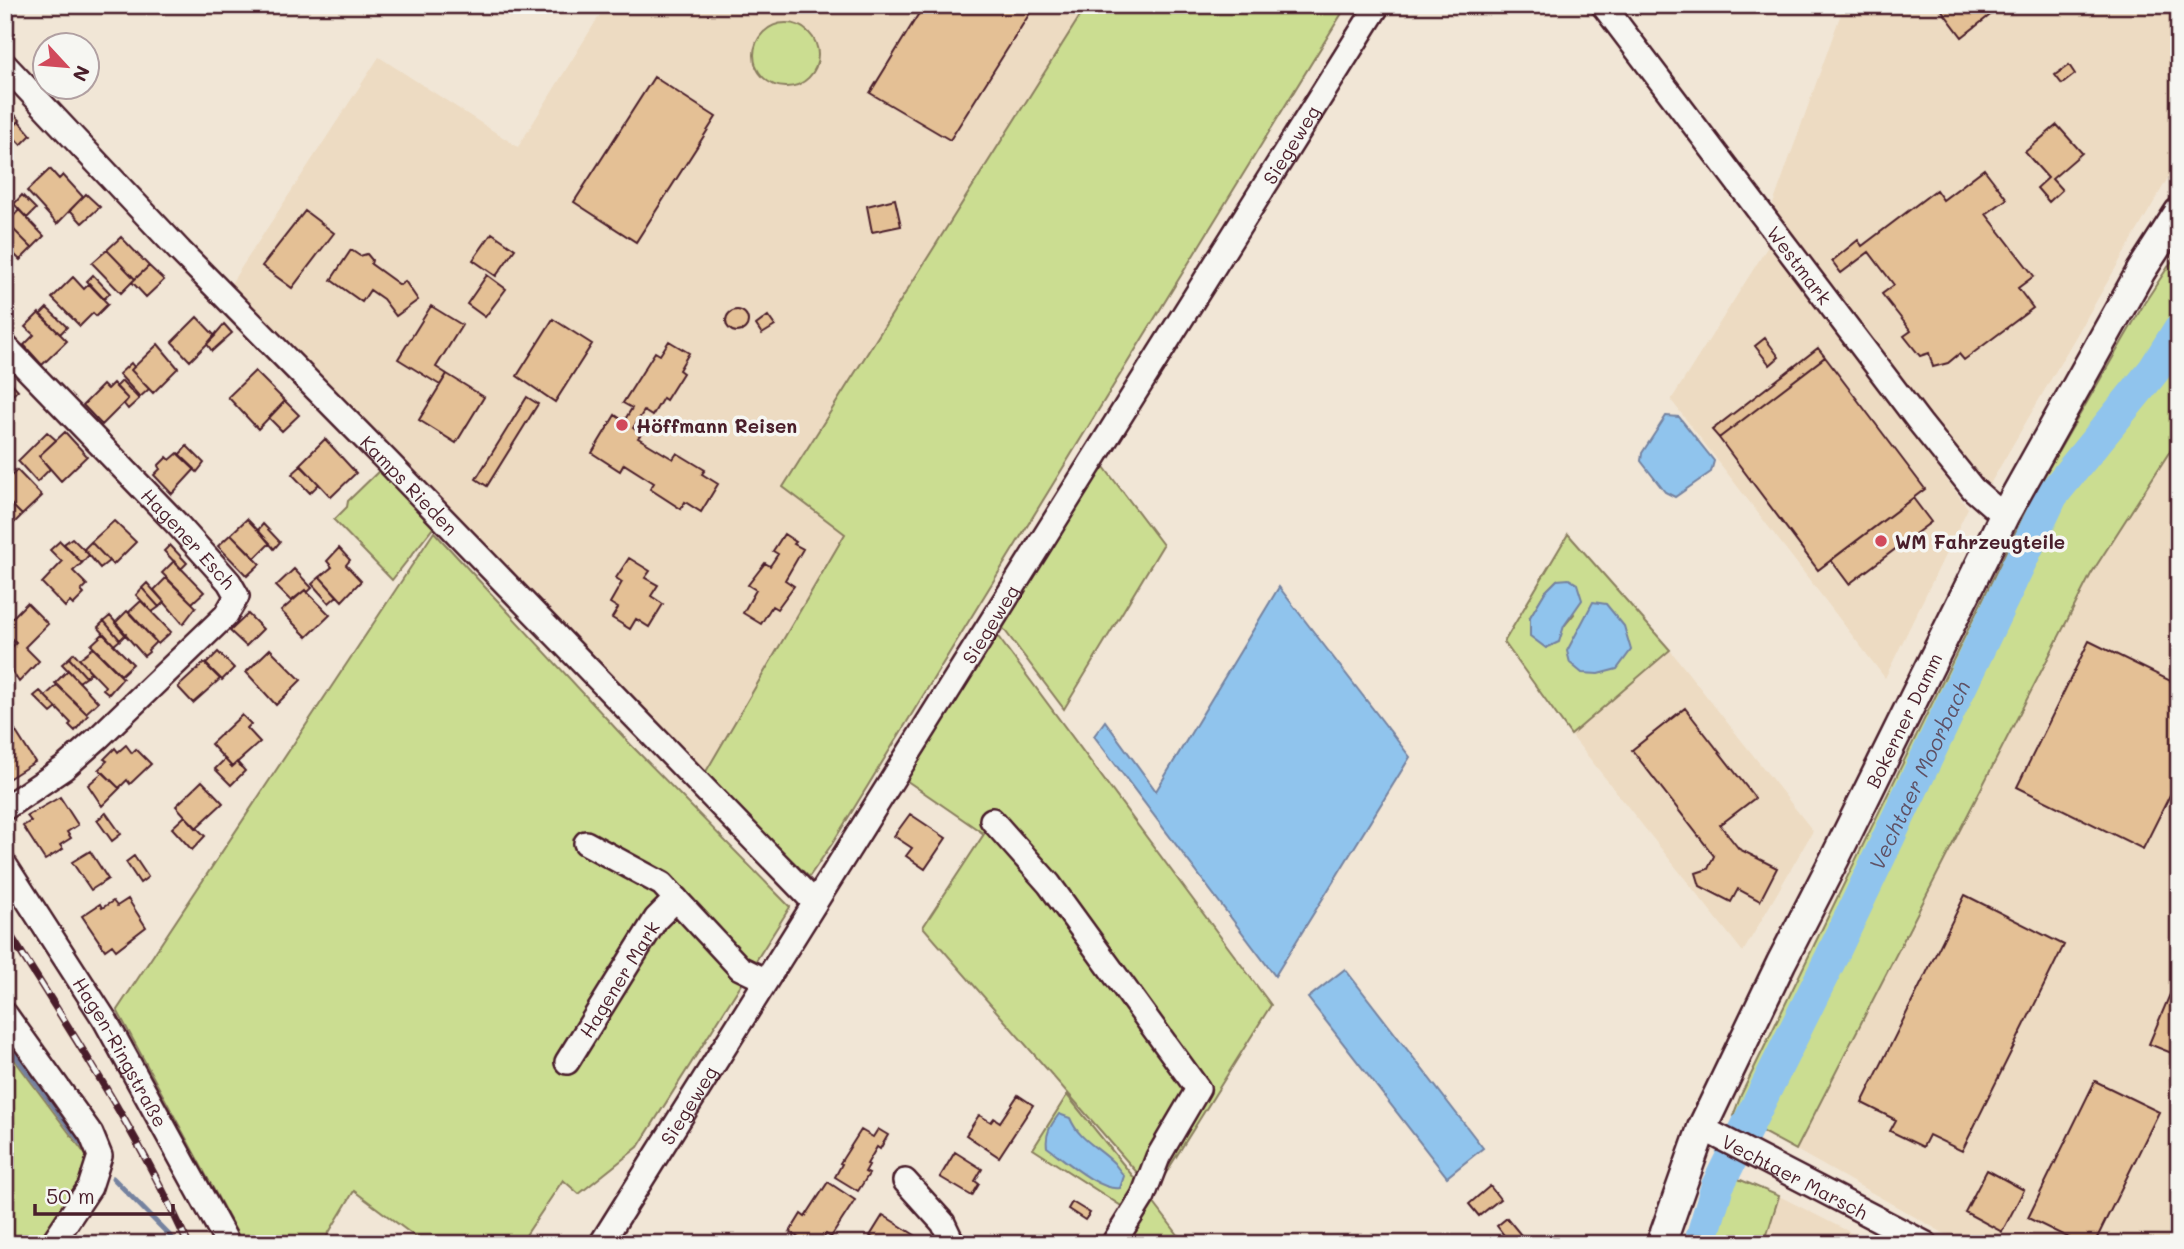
<svg xmlns="http://www.w3.org/2000/svg" width="2184" height="1249" font-family="Mali,sans-serif">
<style>
.built{fill:#eddbc2}
.green{fill:#cbdd91;stroke:#8a7e5e;stroke-width:2;fill-rule:evenodd}
.water{fill:#90c4ed;stroke:#74829f;stroke-width:2}
.lines{fill:none;stroke-linecap:round;stroke-linejoin:round}
.stream{stroke:#74829f;stroke-width:5}
.river{stroke:#90c4ed;stroke-width:33}
.building{fill:#e4c095;stroke:#4a1f2b;stroke-width:2}
.minor-casing{stroke:#4a1f2b;stroke-width:28}
.major-casing{stroke:#4a1f2b;stroke-width:33}
.minor{stroke:#f6f6f2;stroke-width:23}
.major{stroke:#f6f6f2;stroke-width:28}
.rail-casing{stroke:#4a1f2b;stroke-width:8}
.rail{stroke:#f6f6f2;stroke-width:5;stroke-dasharray:16;stroke-linecap:butt}
.poi-dot{fill:#d1495b;stroke:#f6f6f2;stroke-width:2.5}
.labels{text-anchor:middle;dominant-baseline:central;stroke-width:7;stroke-linejoin:round;paint-order:stroke}
.street-label{font-size:19px;fill:#4a1f2b;stroke:#f6f6f2}
.poi-label{font-size:19px;font-weight:bold;fill:#4a1f2b;stroke:#f6f6f2;text-anchor:start}
.water-label{font-size:21px;font-style:italic;fill:#5f5165;stroke:#f6f6f2}
</style>
<rect width="100%" height="100%" fill="#f1e6d6"/>
<filter id="ink" filterUnits="userSpaceOnUse"><feTurbulence type="fractalNoise" baseFrequency=".0143" numOctaves="2"/><feDisplacementMap in="SourceGraphic" scale="14" xChannelSelector="R" yChannelSelector="G"/><feConvolveMatrix kernelMatrix="1 2 1 2 8 2 1 2 1" color-interpolation-filters="sRGB"/></filter>
<g filter="url(#ink)">
<!-- built -->
<path class="built" d="M606,5H1087L783,486L845,533L704,775L228,288L379,57L518,147Z
M1844,5H2179V159L1990,484L1974,476L1772,207Z
M1770,243L1968,508L1885,678L1671,400Z
M2179,437V1244H1963L1796,1150L2091,574Z
M1670,650L1813,831L1743,952L1571,735Z
M5,921L131,1124L193,1244H184L164,1200L111,1104L5,934Z
M1779,1196L1873,1244H1764Z"/>
<!-- green -->
<path class="green" d="M1087,5H1347L832,844L809,877L704,775L845,534L783,487Z
M754 55a32 32 0 1 1 64 0a32 32 0 1 1-64 0Z
M2179,250V437L2091,574L1796,1150L1733,1116L1741,1095L2036,490L2145,302Z
M1101,463L1163,545L1064,709L1003,628Z
M382,468L436,524L392,580L334,520L347,507L348,501Z
M434,532L631,745L790,907L638,1147L579,1194L563,1180L520,1244H425L354,1191L322,1244H243L117,1010Z
M1568,534L1670,650L1571,735L1504,642ZM1557,580L1574,614L1564,626L1530,617L1545,592Z
M996,634L1271,1005L1154,1192L923,927L984,834L900,776Z
M5,1047L88,1158L89,1170L44,1244H5Z
M1067,1095L1140,1185L1133,1189L1123,1207L1033,1149Z
M1712,1168L1779,1196L1764,1244H1686Z
M1153,1202L1185,1244H1127Z"/>
<!-- water -->
<path class="water" d="M1666,416L1679,417L1714,461L1711,472L1675,497L1665,492L1641,461L1642,453Z
M1569,579L1577,584L1582,600L1564,626L1559,642L1546,648L1530,636V617L1545,592L1557,580Z
M1279,587L1410,757L1275,976L1094,736L1105,721L1156,791Z
M1593,602L1606,604L1624,626L1631,650L1617,669L1598,674L1582,673L1570,663L1567,651Z
M1345,969L1483,1148L1447,1177L1308,998Z
M1059,1114L1070,1118C1079,1140 1098,1147 1114,1163C1117,1167 1121,1172 1124,1176L1120,1188C1099,1191 1064,1159 1047,1147C1045,1133 1051,1125 1059,1114Z"/>
<g class="lines">
<!-- stream -->
<path class="stream" d="M5,1042L87,1151
M113,1178L178,1244"/>
<!-- river -->
<path class="river" id="s1" d="M1700,1244L1717,1187L1831,958L2052,495L2154,370L2179,330"/>
</g>
<!-- building -->
<path class="building" d="M924,5H1035L950,140L870,93Z
M1938,5H2003L1962,37Z
M2069,65L2075,74L2062,84L2055,75Z
M654,77L716,117L636,242L574,202Z
M5,105L20,120L5,136Z
M19,121L31,135L21,145L9,132Z
M2057,125L2082,153L2052,179L2062,190L2049,202L2037,188L2048,178L2025,152Z
M50,169L59,179L63,175L83,197L57,224L27,191Z
M1984,169L2007,199L1986,214L2034,276L2018,288L2033,308L1964,360L1959,354L1948,363L1933,367L1929,353L1920,356L1904,336L1911,331L1882,294L1894,285L1869,252L1841,273L1832,261L1858,240L1862,246L1936,190L1943,200Z
M86,194L100,207L82,223L70,210Z
M22,195L36,209L27,218L14,204Z
M895,199L901,226L872,232L867,206Z
M19,210L44,236L32,248L7,223Z
M305,211L334,233L292,288L262,266Z
M7,223L32,248L20,260L5,245V224Z
M492,233L515,249L496,276L473,260Z
M121,237L149,266L135,279L107,250Z
M107,250L135,279L121,293L92,263Z
M351,250L360,256L367,254L372,260L371,264L400,285L405,281L418,300L396,316L383,299L370,290L362,302L331,280Z
M149,266L164,280L146,297L132,282Z
M93,275L110,293L104,299L87,281Z
M487,275L506,289L485,317L467,304Z
M73,277L84,289L89,284L108,304L96,316L93,313L80,326L52,298Z
M431,306L462,325L436,367L447,374L440,385L398,359Z
M47,308L67,327L60,334L40,315Z
M726 321a11 11 0 1 1 22 0a11 11 0 1 1-22 0Z
M39,313L67,341L42,365L24,345L34,335L25,327Z
M768,316L775,326L762,334L756,325Z
M197,317L215,336L190,361L172,342Z
M553,319L592,344L555,402L517,376Z
M224,324L232,333L212,351L207,344Z
M1765,338L1779,357L1770,365L1755,346Z
M669,341L689,353L679,370L683,373L666,400L663,398L652,416L644,411L633,428L641,434L638,438L673,459L677,453L705,470L702,474L718,484L701,512L685,502L681,509L650,489L654,483L624,464L620,471L592,453L615,415L624,421L632,408L623,403L655,352L660,355Z
M158,344L178,368L153,393L131,370Z
M1818,348L1825,357L1719,438L1712,430Z
M1825,357L1925,489L1818,570L1719,438Z
M131,363L134,367L131,370L149,389L140,397L119,374Z
M255,371L285,401L258,429L228,397Z
M447,374L484,397L456,443L419,420Z
M5,376L18,390L5,402Z
M122,381L139,399L128,409L124,404L128,399L116,387Z
M113,383L128,399L102,425L83,405L103,385L107,389Z
M527,397L538,404L487,486L476,479Z
M285,401L299,415L282,431L269,418Z
M47,432L56,440L39,456L50,469L37,482L18,461Z
M65,432L87,456L61,481L39,456Z
M325,439L356,473L331,497L300,464Z
M187,446L204,463L197,472L179,455Z
M178,453L195,469L172,494L154,475L160,469L158,466L167,457L170,460Z
M301,466L319,484L310,493L292,474Z
M17,470L42,496L22,515L5,498V482Z
M5,498L22,515L9,528L5,524Z
M1913,498L1931,522L1849,584L1831,560Z
M247,519L270,543L255,558L231,534Z
M114,521L136,542L113,565L91,542Z
M263,524L280,542L274,549L258,530Z
M231,534L260,564L247,576L218,546Z
M784,534L796,542L794,544L803,549L785,580L794,586L777,609L772,606L761,624L743,613L756,590L748,585L765,563L770,566L778,554L773,551Z
M72,538L89,555L82,563L64,544Z
M60,541L82,563L73,571L87,585L81,591L84,594L73,605L70,602L65,607L42,583L62,562L50,550Z
M91,542L109,561L100,568L84,549Z
M170,545L187,563L181,569L164,551Z
M339,548L350,560L346,565L361,581L342,601L320,577L332,567L327,561Z
M629,558L650,571L645,578L658,585L651,596L663,604L649,627L636,619L630,629L612,618L618,608L610,603L622,582L616,578Z
M174,561L204,592L192,603L162,573Z
M294,569L312,588L307,593L305,590L291,601L276,586Z
M320,577L337,596L329,603L312,584Z
M166,578L196,607L183,624L154,590Z
M147,583L164,602L159,607L142,588Z
M142,588L159,607L152,612L136,595Z
M305,590L330,615L307,637L281,611Z
M141,601L171,632L158,644L129,612Z
M27,603L48,624L25,647L39,661L19,682L5,660V654L16,643L5,632V625Z
M127,611L156,642L148,650L149,652L144,656L115,623Z
M248,614L263,629L246,646L230,631Z
M110,616L126,634L120,640L104,621Z
M104,621L120,640L114,645L98,627Z
M103,634L133,664L121,675L91,645Z
M2089,641L2179,685V777L2143,849L2017,787Z
M93,648L123,678L109,694L103,689L105,686L79,659Z
M270,649L301,680L276,705L246,672Z
M218,652L234,668L222,680L206,664Z
M74,653L91,672L86,677L69,658Z
M69,658L86,677L79,682L62,664Z
M204,663L220,679L193,703L178,687Z
M68,670L98,702L86,713L55,683Z
M57,685L88,715L75,731L69,725L71,723L45,696Z
M40,691L57,708L51,713L34,696Z
M1685,708L1755,798L1720,825L1739,849L1777,868L1760,901L1738,889L1731,902L1700,886L1696,873L1708,869L1714,856L1632,750Z
M242,715L251,724L247,728L260,742L232,767L211,744Z
M11,724L35,762L5,781V728Z
M126,745L132,753L136,749L151,764L130,784L127,780L119,788L99,769L107,761L104,759L115,748L118,752Z
M225,759L232,767L237,762L245,771L231,785L215,769Z
M103,772L119,788L121,787L102,806L88,785Z
M202,781L223,803L196,828L176,806Z
M60,797L78,825L67,832L71,838L60,845L63,849L45,860L23,826L31,821L27,816Z
M106,813L121,834L112,841L97,820Z
M910,814L946,838L925,869L906,856L912,848L894,836Z
M185,816L205,836L192,850L172,828Z
M90,851L108,879L91,890L72,862Z
M134,856L148,877L140,883L126,862Z
M1965,895L2064,945L1962,1151L1929,1135L1923,1147L1890,1131L1896,1120L1862,1103Z
M128,899L146,927L116,950L112,945L105,950L82,916L100,904L102,908L113,901L117,906Z
M2179,973V1056L2149,1044Z
M2095,1081L2159,1112L2094,1244H2081L2028,1218Z
M1018,1095L1033,1105L999,1157L966,1135L979,1115L991,1122L994,1118L1000,1122Z
M878,1129L888,1135L880,1149L877,1147L867,1164L869,1165L865,1172L869,1174L858,1191L835,1177L842,1164L840,1163L861,1130L873,1137Z
M955,1152L982,1169L975,1181L979,1184L972,1196L940,1177Z
M1987,1170L2024,1190L2002,1232L1965,1212Z
M828,1182L855,1200L831,1237L826,1234L820,1244H808L790,1232L801,1214L805,1217Z
M1490,1186L1500,1199L1479,1216L1469,1204Z
M1072,1202L1090,1213L1085,1220L1068,1209Z
M883,1215L929,1244H884L870,1236Z
M1507,1218L1521,1235L1510,1243L1497,1226Z"/>
<g class="lines">
<defs>
<g id="minor">
<path id="s2" d="M1603,5L1920,423L1973,489L2004,516"/>
<path id="s3" d="M5,65L180,251L386,460L814,902"/>
<path id="s4" d="M5,346L178,525L229,582L237,596L226,615L99,737L64,768L5,808"/>
<path d="M992,820L1049,884L1198,1089L1158,1157L1143,1196L1113,1244"/>
<path d="M586,843L662,884L740,968L765,980"/>
<path id="s5" d="M5,865L105,1020L228,1244"/>
<path d="M5,1014L91,1134L100,1156L90,1187L52,1244"/>
<path id="s6" d="M567,1062L656,919L676,899"/>
<path id="s7" d="M1702,1128L1926,1244"/>
<path d="M905,1181L943,1223L953,1244"/>
<path id="s8" d="M601,1244L1378,5"/>
</g>
<g id="major">
<path id="s9" d="M1661,1244L1702,1128L1781,963L1835,858L2004,516L2141,271L2179,212"/>
</g>
</defs>
<!-- minor casing -->
<use href="#minor" class="minor-casing"/>
<!-- major casing -->
<use href="#major" class="major-casing"/>
<!-- minor -->
<use href="#minor" class="minor"/>
<!-- major -->
<use href="#major" class="major"/>
<defs>
<path id="rail" d="M5,927C70,1030 138,1132 188,1244"/>
</defs>
<!-- rail casing -->
<use href="#rail" class="rail-casing"/>
<!-- rail -->
<use href="#rail" class="rail"/>
</g>
</g>
<!-- markers -->
<g class="poi-dot">
<circle cx="622" cy="425" r="7"/>
<circle cx="1881" cy="541" r="7"/>
</g>
<g class="labels">
<!-- street labels -->
<g class="street-label">
<text stroke="none"><textPath href="#s8" startOffset="1298">Siegeweg</textPath></text>
<text stroke="none"><textPath href="#s2" startOffset="326">Westmark</textPath></text>
<text stroke="none"><textPath href="#s3" startOffset="583">Kamps Rieden</textPath></text>
<text stroke="none"><textPath href="#s4" startOffset="266">Hagener Esch</textPath></text>
<text stroke="none"><textPath href="#s8" startOffset="732">Siegeweg</textPath></text>
<text stroke="none"><textPath href="#s9" startOffset="578">Bokerner Damm</textPath></text>
<text stroke="none"><textPath href="#s6" startOffset="98">Hagener Mark</textPath></text>
<text stroke="none"><textPath href="#s5" startOffset="220">Hagen-Ringstraße</textPath></text>
<text stroke="none"><textPath href="#s8" startOffset="164">Siegeweg</textPath></text>
<text stroke="none"><textPath href="#s7" startOffset="105">Vechtaer Marsch</textPath></text>
</g>
<!-- poi labels -->
<g class="poi-label">
<text x="636" y="425">Höffmann Reisen</text>
<text x="1895" y="541">WM Fahrzeugteile</text>
</g>
<!-- water labels -->
<g class="water-label">
<text stroke="none"><textPath href="#s1" startOffset="518">Vechtaer Moorbach</textPath></text>
</g>
</g>
<!-- margin -->
<rect width="2184" height="1249" fill="none" stroke="#f6f6f2" stroke-width="28"/>
<rect x="14" y="14" width="2156" height="1221" fill="none" stroke="#4a1f2b" stroke-width="2.5" filter="url(#ink)"/>
<!-- north arrow -->
<g transform="translate(66 66) rotate(116)"><circle r="33" fill="#f6f6f2" stroke="#b1a0a2" stroke-width="2"/>
<path d="M0-5L12 26L0 18L-12 26Z" fill="#d1495b"/>
<text y="-10" font-size="19" font-weight="bold" text-anchor="middle" fill="#4a1f2b">N</text>
</g>
<!-- scale -->
<path d="M35 1204v10h138v-10" fill="none" stroke="#4a1f2b" stroke-width="3.5"/>
<text x="46" y="1204" font-size="21" fill="#4a1f2b" stroke="#f6f6f2" stroke-width="5" paint-order="stroke">50 m</text>
</svg>
